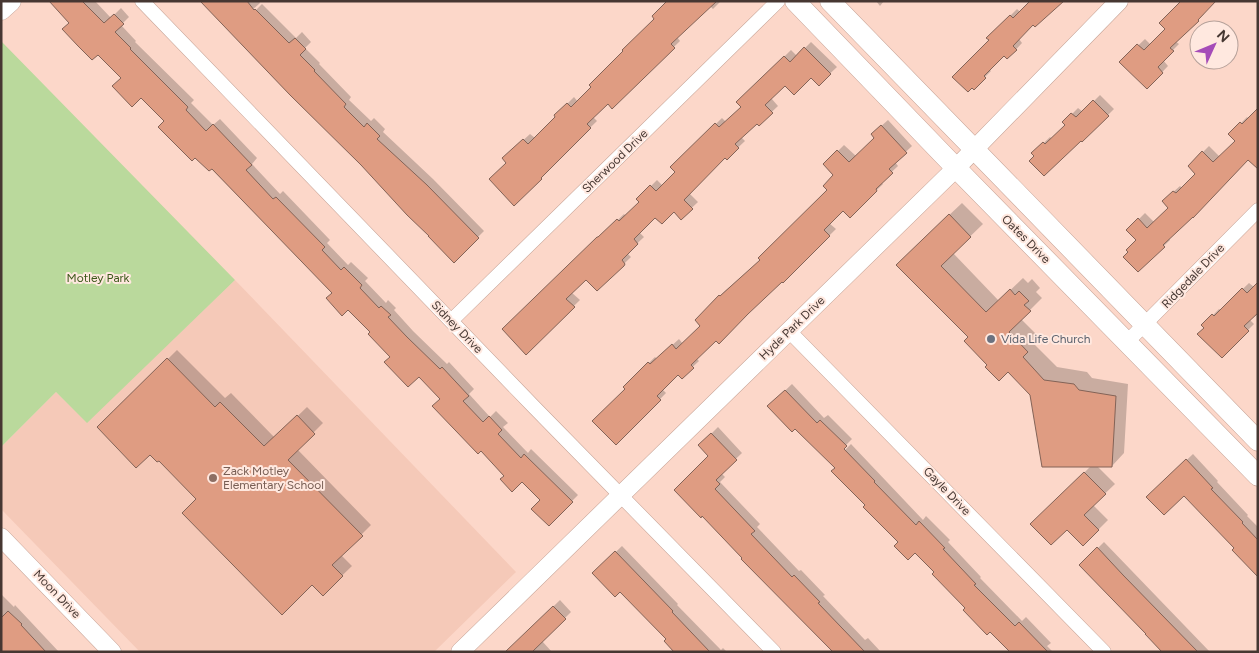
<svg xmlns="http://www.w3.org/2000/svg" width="1259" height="653" font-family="Figtree,sans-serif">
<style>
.built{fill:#f5c9b8}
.green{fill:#bad99c}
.shadow{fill:#0003}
.building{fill:#df9c82;stroke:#836357}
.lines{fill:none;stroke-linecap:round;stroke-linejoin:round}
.minor-casing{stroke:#c5a295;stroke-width:15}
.tertiary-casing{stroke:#c5a295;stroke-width:19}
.secondary-casing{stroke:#c5a295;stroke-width:21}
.minor{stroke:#fff;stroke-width:14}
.tertiary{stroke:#fff;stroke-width:18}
.secondary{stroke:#fff;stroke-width:20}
.worship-dot{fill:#6b7280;stroke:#ffe8df;stroke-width:2}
.education-dot{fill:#8d6e63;stroke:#ffe8df;stroke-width:2}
.labels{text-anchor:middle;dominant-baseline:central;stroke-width:4;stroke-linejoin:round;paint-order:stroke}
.street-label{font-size:12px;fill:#463732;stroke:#ffe8df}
.park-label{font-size:12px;fill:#3c581a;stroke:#ffe8df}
.worship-label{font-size:12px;fill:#5b616d;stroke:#ffe8df;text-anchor:start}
.education-label{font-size:12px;fill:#785e54;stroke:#ffe8df;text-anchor:start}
</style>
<rect width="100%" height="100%" fill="#fcd7c9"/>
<!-- built -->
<path class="built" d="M235,280L516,572L434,652H140L1,509V447L56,392L87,422Z"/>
<!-- green -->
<path class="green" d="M1,41L235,280L87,423L56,392L1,447Z"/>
<!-- shadow -->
<path class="shadow" d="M58,1H95L111,18L121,8L129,17L121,25L136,41L135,42L194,100L191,103L213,125L220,119L257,158L252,164L280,194L283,191L330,240L327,243L348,265L351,262L368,278L365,281L386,303L388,300L396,308L394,310L413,331L447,364L449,362L474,389L469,394L490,417L496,411L508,423L503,427L528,453L531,449L578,495L549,524L541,500L522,481L506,476L441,399L419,375L391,357L372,332L122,78L70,23Z
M202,1H259L260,3L250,12L252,14L262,4L296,38L302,32L311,42L305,48L320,63L319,64L351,97L349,100L371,121L374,118L385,129L383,132L433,179L484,231L454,261L362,164Z
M669,1H721L713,9L710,6L677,37L680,41L612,107L608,102L593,117L597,121L546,171L547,172L514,204L508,162L504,158L530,134L535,138L557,116L556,115L574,97L578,102L656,19Z
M876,1H884L880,6Z
M1017,9L1033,24L1019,39L1022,43L1008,58L1004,54L989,69L991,71L974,88L991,40L988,38Z
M1203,13L1204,14L1198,20L1175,41L1179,44L1163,60L1168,66L1147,88L1121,62L1145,39L1151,45Z
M811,42L837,67L819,84L811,76L786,84L771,98L778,106L759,124L757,122L741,137L745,141L727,158L725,157L689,193L698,202L681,218L674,210L655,216L639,232L644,237L627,253L631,257L597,290L586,278L571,292L580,300L526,353L605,232L624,214L626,216L641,202L638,199L657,180L663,186L677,172L672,167L722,118L726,122L742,107L738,102L791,50L797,56Z
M1100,95L1114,109L1082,141L1081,139L1036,156L1033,153L1050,137L1052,139L1067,125L1064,122L1078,108L1083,112Z
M1247,117L1249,119L1248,158L1169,238L1170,240L1138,271V240L1128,230L1145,213L1154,222L1169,208L1163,201L1180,186L1182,188L1197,174L1189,166L1209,146L1220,157L1236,141L1230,134Z
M888,120L912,146L895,162L898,166L881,182L883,184L850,216L843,209L829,223L836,229L783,281L782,280L716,339L696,358L699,361L682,377L678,373L662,389L666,393L616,444L626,389L624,387L655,357L657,359L679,339L683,344L702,326L696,320L726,290L761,260L829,190L835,175L825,164L844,145L856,156L876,138L879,128Z
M962,203L983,224L953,253L999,301L1023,278L1028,283L1032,279L1040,288L1036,292L1042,298L1021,319L1040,338L1034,344L1057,367L1087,372L1092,378L1128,384L1124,453L1112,466H1097L1115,484L1093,505L1108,520L1083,545L1067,529L1032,524L1091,466L1031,394L1008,370L989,365L910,252Z
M1249,283L1254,287L1249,319L1254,324L1222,356L1203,325L1219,309L1221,310Z
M177,350L225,398L231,393L275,438L307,407L323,423L297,449L371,525L341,555L352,566L323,594L312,583L198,499L159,459L150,453L98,428Z
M792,384L824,418L828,415L852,439L839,452L841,454L851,444L923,520L926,516L950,540L948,542L981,577L980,578L1022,621L1026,617L1051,643L1047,646L1053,652H1011L967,608L935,572L915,551L899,542L866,505L836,468L796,427L769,406Z
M718,427L742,453L721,473L725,477L720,482L760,524L757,527L799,571L801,570L825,595L823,596L865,640L868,638L881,652H835L702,514L710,456L700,445Z
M1193,454L1218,481L1217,482L1248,515L1247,516L1258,527V571L1184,494L1148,497Z
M1104,542L1210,652H1163L1081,565Z
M622,546L678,604L677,605L721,650L723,648L727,652H676L668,639L620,590L594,573Z
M1,594L14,607L15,605L59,652H9L1,644Z
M560,600L571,612L542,641L552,652H507Z"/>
<!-- building -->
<path class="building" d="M49,1H82L104,23L114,14L124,24L115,32L131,48L130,49L188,107L186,110L206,131L213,124L252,165L246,170L273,199L276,197L325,247L322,250L341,270L344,267L362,285L360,288L379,308L381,306L391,315L388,317L407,337L440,369L442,367L469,396L463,401L483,422L489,416L502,430L498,434L521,458L524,454L573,502L549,526L531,509L540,500L522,482L512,492L500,479L504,476L481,451L478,454L432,406L440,399L419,377L408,387L384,362L390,357L368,334L370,332L348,310L342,316L326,298L332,293L212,169L209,171L195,158L192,161L158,127L164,121L141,98L132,107L112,86L121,78L98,55L92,60L78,46L62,29L69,23Z
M200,1H247L254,10L255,9L289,43L295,38L306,49L300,55L315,70L314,71L346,104L344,107L364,127L367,123L380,136L377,139L427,185L479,238L454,263L428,236H429L407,215L361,165L290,95Z
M667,1H717L671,44L675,48L612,109L608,104L587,124L591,128L541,178L542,179L514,206L489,179L506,163L502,158L523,139L528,144L555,117L554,115L567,103L571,107L591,87L589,85L623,51L622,50L654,19L652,16Z
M1030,1H1064L1035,27L1033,25L1013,46L1017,50L1007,59L1004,56L984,76L986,78L974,90L972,88L968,92L952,77L989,40L986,38L1010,15L1013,18Z
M1181,1H1216L1198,20L1199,21L1170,48L1174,51L1158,67L1163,73L1147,89L1119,62L1137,44L1144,50L1165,29L1159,23Z
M804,47L831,74L819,86L811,78L794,95L785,86L765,105L773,113L759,126L757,124L735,144L739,148L727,160L725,158L684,200L693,209L681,220L674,212L662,224L655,218L634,239L638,244L622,260L625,264L624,266L597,291L586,280L566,299L575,307L526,355L502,329L597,237H598L617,219L619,221L639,202L636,199L650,185L656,191L675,172L670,167L715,123L719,127L741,107L736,102L784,56L790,62Z
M1093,100L1109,116L1082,142L1081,141L1044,176L1029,161L1034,156L1031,153L1043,142L1045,144L1065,125L1062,122L1071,113L1076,117Z
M1258,108V169L1248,160L1193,218V217L1163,245L1165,247L1138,272L1123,257L1128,252L1126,250L1136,240L1126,230L1138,218L1147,228L1168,208L1162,201L1173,191L1176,193L1195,174L1188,166L1202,151L1213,162L1235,141L1228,134L1240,122L1242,124Z
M881,125L907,153L889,169L893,173L876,189L877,191L850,218L843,211L824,230L830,236L783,283L782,282L748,314L719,344L716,341L691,365L694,368L682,379L678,375L657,396L661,400L616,445L592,421L625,389L623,387L648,362L650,364L672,344L676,349L700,326L695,320L719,295L720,296L760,260L758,258L827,190L823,186L833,175L823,164L837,150L849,162L874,138L871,134Z
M949,214L971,237L941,266L986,312L1010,289L1015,295L1019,291L1029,301L1024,305L1031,311L1009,332L1028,352L1023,357L1044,380L1074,384L1079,390L1116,396L1112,467H1042L1030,395L1008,372L999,381L985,367L987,365L964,341L968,337L896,265Z
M1258,282V313L1244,326L1249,331L1222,358L1197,334L1204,328L1201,325L1212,314L1214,316L1242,288L1247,293Z
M167,358L215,407L220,402L264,446L297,415L315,434L288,460L363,536L332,565L343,576L323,596L312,585L282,615L182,513L196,499L159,461L157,462L150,455L136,468L97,427Z
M785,390L817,423L820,420L847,446L844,449L875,481L874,482L916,525L919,521L945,548L943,549L976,584L974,585L1015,626L1019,622L1048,652H1010L990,632L987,635L963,610L965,608L932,574L934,572L915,553L908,560L894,546L898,542L863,507L865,505L831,471L835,468L795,429L792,432L767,406Z
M711,433L737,460L716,480L720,484L715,489L755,531L751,534L792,577L794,575L820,602L818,603L865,652H833L741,559L742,558L702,516L701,518L674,490L708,456L698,445Z
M1186,459L1213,488L1211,489L1243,522L1242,523L1258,540V577L1232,550L1234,548L1184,496L1164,515L1146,497Z
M1084,472L1106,494L1084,515L1099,530L1083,546L1067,530L1051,545L1030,524Z
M1097,547L1123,575L1198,652H1162L1145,634H1146L1079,565Z
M615,551L673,611L672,612L710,652H674L664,641L666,639L620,592L615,597L592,573Z
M553,606L566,619L532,652H505Z
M8,611L22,624L21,625L46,652H1V618Z"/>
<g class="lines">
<defs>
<path id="minor" d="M142,1L534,407L774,652
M451,321L778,1
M789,331L1104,652
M1127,342L1258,210"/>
<path id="tertiary" d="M1,537L112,652
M460,652L956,168L1119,1"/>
<path id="secondary" d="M795,1L956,168L1258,476
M830,1L1258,441
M1,10L11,1"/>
</defs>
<!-- minor casing -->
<use href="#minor" class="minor-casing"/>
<!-- tertiary casing -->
<use href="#tertiary" class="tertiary-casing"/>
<!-- secondary casing -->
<use href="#secondary" class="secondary-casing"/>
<!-- minor -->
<use href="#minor" class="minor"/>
<!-- tertiary -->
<use href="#tertiary" class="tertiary"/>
<!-- secondary -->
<use href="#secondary" class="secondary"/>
</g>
<!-- markers -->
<circle class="worship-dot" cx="991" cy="339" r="5"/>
<circle class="education-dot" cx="213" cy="478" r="5"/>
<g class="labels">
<!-- street labels -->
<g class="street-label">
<text transform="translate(615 161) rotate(-44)">Sherwood Drive</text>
<text transform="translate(1026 239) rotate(45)">Oates Drive</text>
<text transform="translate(1193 276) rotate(-46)">Ridgedale Drive</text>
<text transform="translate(457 327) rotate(46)">Sidney Drive</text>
<text transform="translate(792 328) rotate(-44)">Hyde Park Drive</text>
<text transform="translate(947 491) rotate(46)">Gayle Drive</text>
<text transform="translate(57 594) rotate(46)">Moon Drive</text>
</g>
<!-- park labels -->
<g class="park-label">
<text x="98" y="278">Motley Park</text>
</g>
<!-- worship labels -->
<g class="worship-label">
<text x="1001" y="339">Vida Life Church</text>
</g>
<!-- education labels -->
<g class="education-label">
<text x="223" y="471">Zack Motley<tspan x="223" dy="14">Elementary School</tspan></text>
</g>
</g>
<!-- border -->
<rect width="1259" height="653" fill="none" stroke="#463732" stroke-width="5"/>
<!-- north arrow -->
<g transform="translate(1214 45) rotate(46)"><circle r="24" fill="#ffe8df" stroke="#b5a19a"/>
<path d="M0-4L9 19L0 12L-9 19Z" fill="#a54cb8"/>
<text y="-8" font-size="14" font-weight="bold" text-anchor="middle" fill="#463732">N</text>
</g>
</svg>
